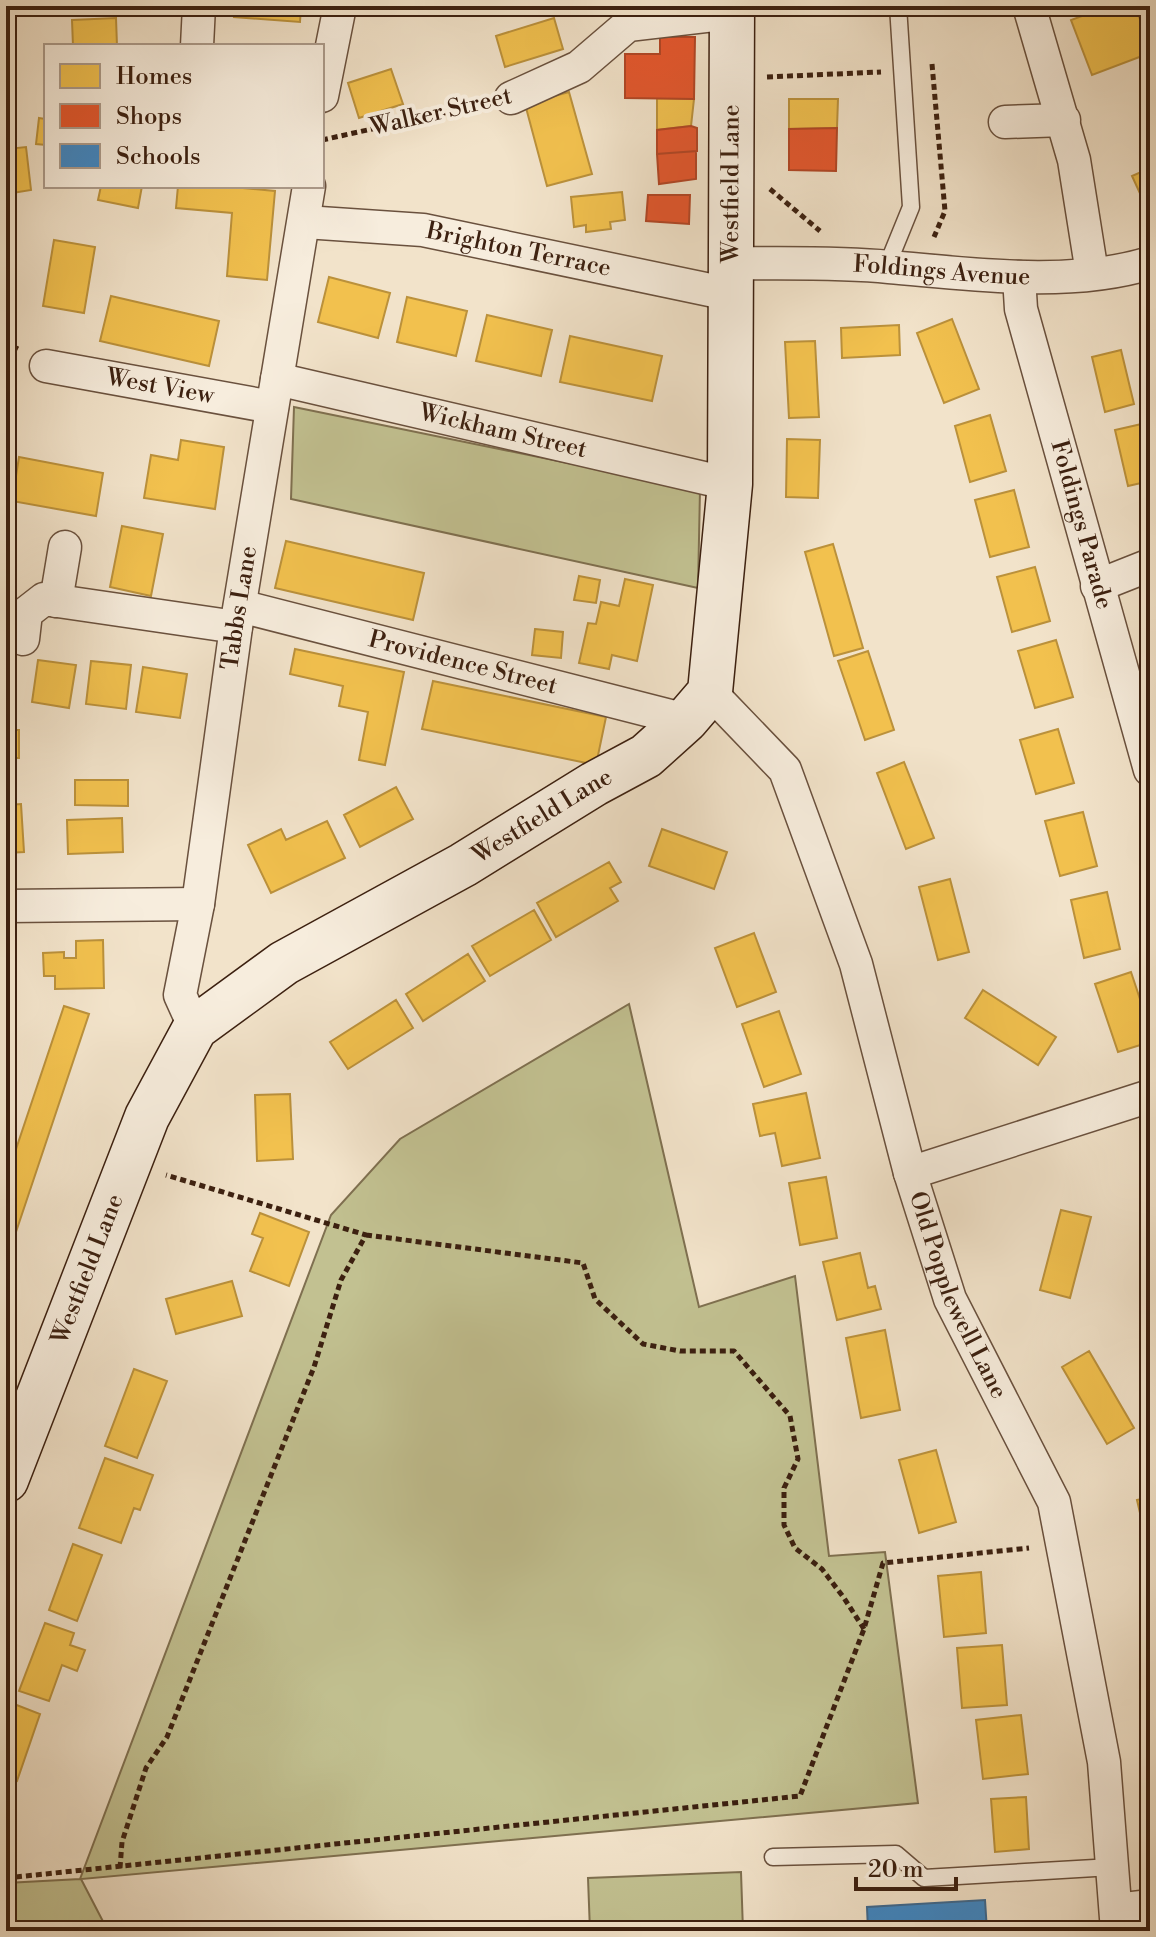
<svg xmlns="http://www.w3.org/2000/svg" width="1156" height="1937" font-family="'Libre Bodoni',serif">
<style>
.green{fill:#c2c191;stroke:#7f7050;stroke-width:2}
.homes{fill:#f2c14e;stroke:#bb913b;stroke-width:2}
.shops{fill:#e4572e;stroke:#b24625;stroke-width:2}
.schools{fill:#3f88c5;stroke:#3e698f;stroke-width:2}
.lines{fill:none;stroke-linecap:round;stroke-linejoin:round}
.service-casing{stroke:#6a513e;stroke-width:19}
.minor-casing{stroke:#6a513e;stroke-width:35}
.secondary-casing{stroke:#3c2010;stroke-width:47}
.path{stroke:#3c2010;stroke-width:5;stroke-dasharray:6 4;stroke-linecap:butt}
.service{stroke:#f7eddd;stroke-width:16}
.minor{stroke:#f7eddd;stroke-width:32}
.secondary{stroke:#f7eddd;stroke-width:44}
.labels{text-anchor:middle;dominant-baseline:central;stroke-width:8;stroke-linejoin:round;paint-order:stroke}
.street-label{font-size:24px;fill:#3c2010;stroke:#f7eddd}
</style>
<rect width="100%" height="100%" fill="#f2e3ca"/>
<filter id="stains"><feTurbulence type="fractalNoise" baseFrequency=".0025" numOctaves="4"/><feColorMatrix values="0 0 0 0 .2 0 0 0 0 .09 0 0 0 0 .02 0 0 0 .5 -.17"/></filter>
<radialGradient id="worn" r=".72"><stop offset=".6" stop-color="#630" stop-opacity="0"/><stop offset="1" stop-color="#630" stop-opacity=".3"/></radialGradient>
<!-- green -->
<path class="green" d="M294,407L700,490L698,588L291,499Z
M629,1004L699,1307L795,1276L829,1556L885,1552L918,1803L81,1879L108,1931H6V1883L80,1879L331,1215L400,1139Z
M741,1872L743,1931H590L588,1878Z"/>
<!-- homes -->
<path class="homes" d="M235,6H301L300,22L234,17Z
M1109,6H1135L1150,46V53L1092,75L1071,20Z
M116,18L117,46H73L72,20Z
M554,18L563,49L505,67L496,36Z
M391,69L403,104L359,118L348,83Z
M569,92L592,174L547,186L525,104Z
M657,98L694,99L691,126L657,130Z
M789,99H838L837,128L789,129Z
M39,118L46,119V145L36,144Z
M6,136L8,149L26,147L31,190L6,194Z
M1150,168V213H1149L1132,176Z
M101,186H142L138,208L98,200Z
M178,186H221L275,191L267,280L227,276L232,213L176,208Z
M622,192L625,220L610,222L611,229L586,232V225L574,227L571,197Z
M54,240L95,247L84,313L43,306Z
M329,277L390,293L378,338L318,322Z
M111,296L219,321L209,366L100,341Z
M407,297L467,311L456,356L397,342Z
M487,315L552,330L541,376L476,361Z
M952,319L979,389L944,403L917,333Z
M899,325L900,355L842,358L841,328Z
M570,336L662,356L652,401L560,382Z
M815,341L819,417L789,418L785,342Z
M1121,350L1134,404L1105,412L1092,357Z
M990,415L1006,471L970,482L955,426Z
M1146,423L1150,441V481L1128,486L1115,430Z
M787,439L820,440L818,498L786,497Z
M181,440L224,447L215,509L144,498L151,455L178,460Z
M19,457L103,473L96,516L12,501Z
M1014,490L1029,547L990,557L975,500Z
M122,526L163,534L151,596L110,587Z
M286,541L424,573L413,620L275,588Z
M833,544L863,648L834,656L805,552Z
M1035,567L1050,621L1012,632L997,577Z
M579,576L600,580L596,603L574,600Z
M625,579L653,585L637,661L612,655L609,669L579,663L588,623L596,624L601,602L619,606Z
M535,629L563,632L561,658L532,655Z
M1056,640L1073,697L1035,708L1018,651Z
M295,649L404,672L385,765L359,760L368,712L339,706L343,686L290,674Z
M868,651L894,730L865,740L838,661Z
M38,660L76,665L69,708L32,702Z
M91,661L131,665L126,709L86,704Z
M143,667L187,674L180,718L136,712Z
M433,681L606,717L596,765L422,729Z
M1058,729L1074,783L1036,794L1020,740Z
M6,730H19V758H6Z
M904,762L934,838L906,849L877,773Z
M75,780H128V806L75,805Z
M396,787L413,819L360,847L344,815Z
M21,804L24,852L6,853V805Z
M1083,812L1097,866L1060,876L1045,821Z
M122,818L123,852L68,854L67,820Z
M327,821L345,858L271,893L248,845L281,829L286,840Z
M662,829L727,852L714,889L649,866Z
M609,862L621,882L610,888L618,901L556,937L537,903Z
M950,879L969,952L938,960L919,887Z
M1107,892L1120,949L1084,958L1071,900Z
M534,910L551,940L490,976L472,946Z
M754,933L776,992L737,1007L715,948Z
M103,940L104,988L55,989V976H44L43,953L64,952V958H76V941Z
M468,954L485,981L423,1021L406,994Z
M1131,972L1150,1029V1042L1118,1052L1095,984Z
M983,990L1056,1037L1038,1065L965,1018Z
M396,1000L413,1028L348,1069L330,1042Z
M64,1006L89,1014L15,1235L6,1231V1179Z
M779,1011L801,1074L764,1087L742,1024Z
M806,1093L820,1158L782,1166L775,1133L760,1136L753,1104Z
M290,1094L293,1159L257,1161L255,1095Z
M826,1177L837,1238L800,1245L789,1183Z
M1061,1210L1091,1217L1070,1298L1040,1290Z
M260,1213L309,1232L289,1286L250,1271L263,1238L252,1234Z
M860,1253L868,1288L875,1286L881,1309L837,1320L823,1262Z
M232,1281L242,1316L176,1334L166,1299Z
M885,1330L900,1410L861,1418L846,1338Z
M1089,1351L1134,1428L1107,1444L1062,1367Z
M134,1369L167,1381L137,1458L105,1446Z
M936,1450L956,1522L919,1533L899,1460Z
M105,1458L153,1475L140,1510L134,1508L121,1543L79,1528Z
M1150,1497V1556L1137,1500Z
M73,1544L102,1555L77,1621L49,1610Z
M981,1572L986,1633L944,1637L938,1576Z
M45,1623L74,1633L70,1645L85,1650L77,1671L62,1665L49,1701L19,1691Z
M1002,1645L1007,1705L962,1708L957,1648Z
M14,1704L40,1714L17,1781L6,1777V1727Z
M1021,1715L1028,1774L983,1779L976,1720Z
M1026,1797L1029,1849L995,1852L991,1799Z"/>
<!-- shops -->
<path class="shops" d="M660,37H695L694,99L625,98V54H660Z
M691,126L697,128V151L657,154V130Z
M837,128L836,171L789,170V129Z
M696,151V179L659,184L657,154Z
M648,195H690L689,224L646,221Z"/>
<!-- schools -->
<path class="schools" d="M985,1900L987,1931H868L867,1907Z"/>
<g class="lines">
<defs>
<path id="service" d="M887,266L911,207L898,6
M773,1857L896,1854L924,1878L1112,1867"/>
<g id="minor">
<path d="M1029,6L1074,160L1092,273"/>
<path d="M197,46L199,6"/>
<path d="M322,96L340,6"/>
<path d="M511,98L579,67L628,25L731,13"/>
<path d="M1005,122L1064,120"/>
<path id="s1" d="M305,222L423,230L729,294"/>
<path id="s2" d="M730,263C783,264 837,262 889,267C972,274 1069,288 1150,263"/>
<path id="s3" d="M1019,277L1021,309L1150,770"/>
<path id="s4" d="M46,366L272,407"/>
<path id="s5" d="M277,379L730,484"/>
<path d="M1097,586L1150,565"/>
<path d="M56,601L65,547"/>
<path id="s6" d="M240,606L686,720"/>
<path d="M23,639L26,613L44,599L236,627"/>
<path id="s7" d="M710,692L785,770L856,964L910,1173L950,1299L1054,1502L1104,1762L1117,1931"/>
<path d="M6,906L198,904"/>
<path id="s8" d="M195,1028L180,995L198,904L236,627L309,186"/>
<path d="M910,1173L1150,1096"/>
<path d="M6,1404L33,1411"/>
<path d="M1116,1910L1150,1906"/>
</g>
<g id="secondary">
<path id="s9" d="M6,1480L147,1117L195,1028L284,963L463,865L594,784L646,756L686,720L710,692L730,484L732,6"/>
</g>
</defs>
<!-- service casing -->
<use href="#service" class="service-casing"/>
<!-- minor casing -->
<use href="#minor" class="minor-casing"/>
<!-- secondary casing -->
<use href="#secondary" class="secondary-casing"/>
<!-- path -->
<path class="path" d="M932,64L945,211L934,237
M767,77L881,72
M322,140L481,105
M770,189L820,231
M6,343L18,349
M366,1235L583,1263L595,1299L643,1344L680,1351H734L790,1416L798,1459L784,1488V1525L795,1548L822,1569L844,1598L864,1629
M120,1868L122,1842L146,1768L167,1737L314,1367L341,1280L366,1235L166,1175
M6,1878L800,1796L864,1629L883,1563L1029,1548"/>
<!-- service -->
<use href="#service" class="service"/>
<!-- minor -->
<use href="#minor" class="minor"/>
<!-- secondary -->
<use href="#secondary" class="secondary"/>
</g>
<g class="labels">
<!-- street labels -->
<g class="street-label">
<text transform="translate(441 112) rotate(-13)">Walker Street</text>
<text stroke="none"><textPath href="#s9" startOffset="1618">Westfield Lane</textPath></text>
<text stroke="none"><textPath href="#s1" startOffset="216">Brighton Terrace</textPath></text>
<text stroke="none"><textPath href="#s2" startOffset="212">Foldings Avenue</textPath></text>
<text stroke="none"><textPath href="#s4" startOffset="116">West View</textPath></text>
<text stroke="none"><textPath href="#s5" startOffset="232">Wickham Street</textPath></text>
<text stroke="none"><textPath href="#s3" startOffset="256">Foldings Parade</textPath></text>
<text stroke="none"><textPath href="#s8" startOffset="428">Tabbs Lane</textPath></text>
<text stroke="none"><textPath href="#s6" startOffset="230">Providence Street</textPath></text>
<text stroke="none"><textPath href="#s9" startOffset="898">Westfield Lane</textPath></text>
<text stroke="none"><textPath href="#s9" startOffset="226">Westfield Lane</textPath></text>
<text stroke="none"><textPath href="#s7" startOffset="662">Old Popplewell Lane</textPath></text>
</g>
</g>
<!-- margin -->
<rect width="1156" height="1937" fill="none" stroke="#f2e3ca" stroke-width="32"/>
<rect x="8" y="8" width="1140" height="1921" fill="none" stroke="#3c2010" stroke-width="4"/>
<rect x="16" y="16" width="1124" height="1905" fill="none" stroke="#3c2010" stroke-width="2"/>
<!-- legend -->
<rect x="44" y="44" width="280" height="144" fill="#f7eddd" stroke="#ac9b8b" stroke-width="2"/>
<rect x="60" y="64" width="40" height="24" fill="#f2c14e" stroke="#ac9b8b" stroke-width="2"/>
<text x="116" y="84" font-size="24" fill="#3c2010">Homes</text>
<rect x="60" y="104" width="40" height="24" fill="#e4572e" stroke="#ac9b8b" stroke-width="2"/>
<text x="116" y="124" font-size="24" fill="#3c2010">Shops</text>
<rect x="60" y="144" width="40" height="24" fill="#3f88c5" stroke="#ac9b8b" stroke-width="2"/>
<text x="116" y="164" font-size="24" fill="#3c2010">Schools</text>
<!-- scale -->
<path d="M856 1877v12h100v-12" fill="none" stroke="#3c2010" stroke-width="4"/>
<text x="868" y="1877" font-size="24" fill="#3c2010" stroke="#f7eddd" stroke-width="6" paint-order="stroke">20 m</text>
<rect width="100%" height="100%" filter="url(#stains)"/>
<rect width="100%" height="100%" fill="url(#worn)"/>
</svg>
